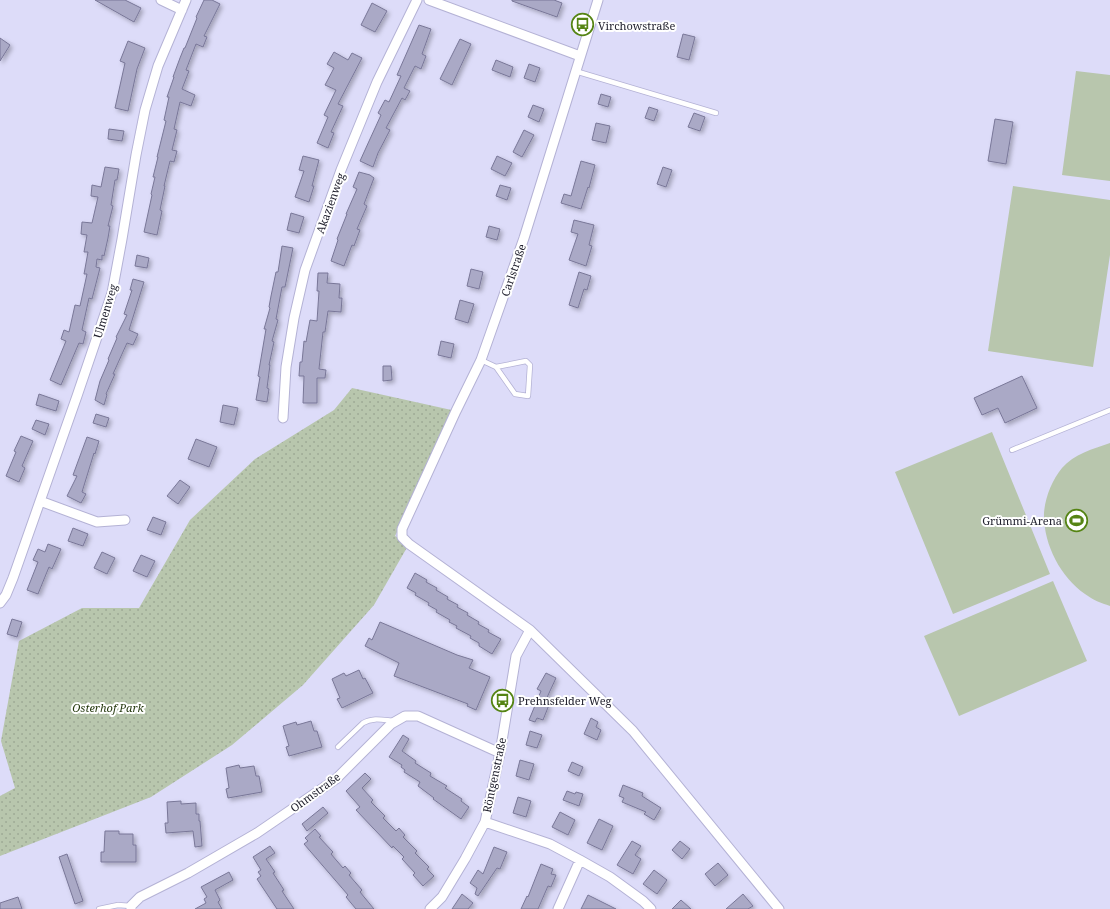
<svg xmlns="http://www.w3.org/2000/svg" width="1110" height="909" font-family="'Noto Serif',serif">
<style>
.park{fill:url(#park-dots)}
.garden{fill:#b8c6ad}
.building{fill:#aaa9c6;stroke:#797798;filter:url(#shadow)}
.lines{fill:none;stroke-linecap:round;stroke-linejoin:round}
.service-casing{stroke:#b4b2d5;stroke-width:6}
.minor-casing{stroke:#b4b2d5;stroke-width:11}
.service{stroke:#fff;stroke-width:4.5}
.minor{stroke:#fff;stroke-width:9}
.labels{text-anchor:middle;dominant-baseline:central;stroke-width:4;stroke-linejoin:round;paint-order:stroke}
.poi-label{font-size:11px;fill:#22222f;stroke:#fff;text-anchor:start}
.street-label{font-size:11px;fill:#22222f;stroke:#fff}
.park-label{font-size:11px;font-style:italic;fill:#263a0f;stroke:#fff}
</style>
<defs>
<pattern id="park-dots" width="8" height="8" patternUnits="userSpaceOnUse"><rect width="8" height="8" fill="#b8c6ad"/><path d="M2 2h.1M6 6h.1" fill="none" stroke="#9eaa95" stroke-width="1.8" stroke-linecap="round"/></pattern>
<filter id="shadow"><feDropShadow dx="2.5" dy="2.5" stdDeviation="2" flood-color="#0004"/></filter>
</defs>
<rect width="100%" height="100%" fill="#dddcf9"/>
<!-- park -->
<path class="park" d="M352,388L456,411L395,536L409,544L374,605L303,685L232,745L151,797L0,856V796L15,788L1,741L19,641L82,608H139L190,520L255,459L334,410Z"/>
<!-- garden -->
<path class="garden" d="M1076,71L1110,75V181L1062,175Z
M1013,186L1110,200V255L1093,367L988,351Z
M992,432L1050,574L953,614L895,472Z
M1110,443V606C1101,603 1093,600 1085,594C1060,577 1043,543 1044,513C1045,498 1052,480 1062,468C1074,454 1093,449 1110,443Z
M1053,581L1087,661L959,716L924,636Z"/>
<!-- building -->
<path class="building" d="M95,0H125L141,8L134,22Z
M204,0H212L220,4L204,36L207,37L203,47L196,44L186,70L189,71L182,89L195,95L191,106L180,102L174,129L177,130L172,150L177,151L174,162L170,161L164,186H165L160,210L162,211L157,235L144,232L152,195L151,194L155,177H153L158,157H157L166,121L164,120L169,97H167L174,77H173L180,58L184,48H185L197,18L196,17Z
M512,0H554L562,3L557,17L512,1Z
M372,3L387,11L375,32L361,25Z
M419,25L431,29L422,54L426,56L421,69L415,66L404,88L410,91L405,100L402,98L386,128L390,130L378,153L373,167L360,161L370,139L381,115L378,113L385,100L389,102L401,76L397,75Z
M683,34L695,37L689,60L677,57Z
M0,38L10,45L0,61Z
M460,39L471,44L452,85L440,79Z
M128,41L145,48L137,69L128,111L115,108L125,63L120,61Z
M334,52L348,60L352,53L362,58L338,104L343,106L331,132L334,133L328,148L317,143L328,117L324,115L336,90L325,85L334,68L327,64Z
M496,60L513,67L510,77L492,70Z
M529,64L540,68L535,82L524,78Z
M601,94L611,97L608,107L598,104Z
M533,105L544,109L539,122L528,117Z
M649,107L658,110L654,121L645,118Z
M694,113L705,117L700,131L688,127Z
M995,119L1013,122L1006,164L988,161Z
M596,123L610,126L606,143L592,140Z
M109,129L124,131L122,141L108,139Z
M524,130L534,135L522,157L513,152Z
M303,156L319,160L312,186H314L309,202L295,197L304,171L299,170Z
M497,156L512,163L505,176L491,169Z
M581,161L595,165L589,188L588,187L581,209L561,203L564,194L571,196Z
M105,167L119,169L117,180H115L111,205L113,206L108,226H110L108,238L104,256L102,255V260L97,259L96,267L100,268L92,299L89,298L82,330L86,332L83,344L79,343L61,385L50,380L66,341L61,339L64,330L69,332L75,305L80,306L87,274H84L88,252H84L87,235L81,234L82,222L92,223L98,197L91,196L92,185L101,187Z
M663,167L672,170L666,187L657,184Z
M359,172L370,175L374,178L364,204L367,206L357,229L360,230L354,246L352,245L344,266L331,261L338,240L337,239L347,214H346L357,189L353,187Z
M500,185L511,188L507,200L496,196Z
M291,213L304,217L299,233L287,230Z
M574,220L594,225L589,245L592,246L586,266L569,260L578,234L571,232Z
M489,226L500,229L497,240L486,237Z
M282,246L293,248L285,287H282L276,319L278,320L272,341L274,342L269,365H270L267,388L269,389L267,402L256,400L260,377L258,376L266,329H264L270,308L269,307L271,296L276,272H278Z
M137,255L149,258L147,268L135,266Z
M471,269L483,272L479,289L467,286Z
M579,272L591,276L587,290L584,289L578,308L569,305Z
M318,273H328L327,283L340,284L339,298H342L341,312L328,311L325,332H323L319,369L326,370L325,378H317V403H303L304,376H299L300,362H302L304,341L306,342L310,320L317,321L319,291H317Z
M133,279L144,282L129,330L138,334L133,345L127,343L113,374H115L106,394L107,395L104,405L95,400L100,381L109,360L108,359L117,338L116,337L127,315L124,314L132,290H130Z
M460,300L474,304L468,323L455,319Z
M441,341L454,344L451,358L438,355Z
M383,366H391L392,380L383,381Z
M1022,376L1037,408L1005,423L998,408L982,415L974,398Z
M39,394L59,401L56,411L36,405Z
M223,405L238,408L234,425L220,422Z
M96,414L109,418L106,427L93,423Z
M36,420L49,424L45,435L32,429Z
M21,436L33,441L22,466L25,468L19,482L6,476L16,452L14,451Z
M87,437L99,441L95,454L94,453L82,492L86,494L81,503L67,496L77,476L73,475Z
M196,439L217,447L209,467L188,459Z
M180,480L190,487L178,504L167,496Z
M153,517L166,522L161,535L147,530Z
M73,528L88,534L83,546L68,541Z
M48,544L61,549L52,569L49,567L38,594L27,590L38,562L33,560L38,549L45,552Z
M102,552L115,558L107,574L94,568Z
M141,555L155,561L147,577L133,571Z
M415,573L427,580L426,582L437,588L436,590L448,597L447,599L458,605L457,607L468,613L467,615L479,622L478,624L489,630L488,632L501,639L492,654L479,646V643L470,638L471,636L456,628L457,626L449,622L450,620L436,612L437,610L428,605L429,603L415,595L416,593L407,588Z
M12,619L22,622L17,637L7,634Z
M380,622L457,655L473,660L469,668L490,677L476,710L467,706L468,704L394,676L399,663L365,646L369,638L372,640Z
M359,670L363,679L365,678L373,693L342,708L337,699L340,698L332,679L344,673L346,676Z
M546,673L556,678L544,704L549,705L543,720L537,718L535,722L529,720L541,691L537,689Z
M591,718L598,722L596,727L601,730L597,740L584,734Z
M311,721L314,731H317L322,747L289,756L286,747L289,746L283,726L296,722L297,725Z
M530,731L542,735L537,748L526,745Z
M403,735L409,739L402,751L416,761L415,763L431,773L430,776L447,786L445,788L462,799L461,801L469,807L461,819L433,799L434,798L418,786L420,782L404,772L405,770L401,767L402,765L389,757Z
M520,760L534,764L529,780L516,776Z
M572,762L583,767L579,776L568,771Z
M239,765L240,768L254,766L256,776H259L262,792L228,798L226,789L229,788L226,768Z
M365,773L371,779L362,788L373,800L371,802L385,816L383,818L396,831L399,828L405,835L403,837L417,851L415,853L429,867L427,869L434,876L423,886L413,875L415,873L402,859L404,857L393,846L392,848L356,810L360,807L346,791Z
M623,785L643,793L642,796L661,808L654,820L644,814L646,812L622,802L624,798L619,796Z
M567,791L575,794L576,792L583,794L579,806L563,800Z
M518,797L531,801L526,817L513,813Z
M181,801V804L196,803V814H199V821H200L202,846L195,847L193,831L166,833L165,823H168L167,802Z
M323,807L328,813L307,831L302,824Z
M560,812L575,820L568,835L552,827Z
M599,819L613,826L602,850L587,843Z
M315,829L321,836L319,837L333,852L331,854L343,868L345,866L351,873L349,875L362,890L360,892L374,909H356L346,897L348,895L304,844L308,841L305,838Z
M105,831H119V834H133V845H136V862H101V852H104Z
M632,841L641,846L635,855L641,859L633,874L617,865Z
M680,841L690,849L682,859L672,850Z
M270,846L275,853L266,859L275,872L273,873L284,890L282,891L294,909H277L257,879L261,876L258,872L261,870L253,857Z
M494,847L507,852L500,869L497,868L478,896L475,894L477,888L470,883L478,870L483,874Z
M67,854L83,901L75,904L59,857Z
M718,863L728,875L715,886L705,874Z
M541,864L553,869L551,874L556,875L551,887L548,886L538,909H521L527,896L528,897Z
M654,870L667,880L657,894L643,884Z
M229,872L233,880L215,890L220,900L218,902L222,909H195L206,903L204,899L207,897L201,887Z
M462,894L473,903L468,909H452Z
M743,894L753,906L748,909H726Z
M588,895L616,909H581Z
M18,897L22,909H0V903Z
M681,900L691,909H672Z"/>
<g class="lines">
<defs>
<path id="service" d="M575,71L716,113
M481,360L496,367L515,394L528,396L530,365L526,361L496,367
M1012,450L1110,410
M338,747L363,723C373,717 383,720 394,721
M99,909L118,905L131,906"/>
<path id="minor" d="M161,0L182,10
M429,0L580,56
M598,0L524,238L481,360L456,411L402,529V537L409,544L530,630L633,731L779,909
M283,418L286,367L294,318L305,270L341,170L377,82L417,0
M40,501L97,522L125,520
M0,603L6,595L13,578L77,396L112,293L122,239L136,155L145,110L158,66L186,0
M485,822L550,844L580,860L610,877L643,901L651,909
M131,909V906L140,897L188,873L257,833L336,779L391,724L405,716H418L500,753
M430,909L442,897L465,859L485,822L500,753L516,656L530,630
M558,909L580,860"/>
</defs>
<!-- service casing -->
<use href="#service" class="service-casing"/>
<!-- minor casing -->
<use href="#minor" class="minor-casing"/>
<!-- service -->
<use href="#service" class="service"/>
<!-- minor -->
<use href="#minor" class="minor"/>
</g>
<!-- icons -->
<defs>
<symbol id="bus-ring" viewBox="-11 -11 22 22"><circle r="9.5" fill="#fff" stroke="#558414" stroke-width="1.5"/><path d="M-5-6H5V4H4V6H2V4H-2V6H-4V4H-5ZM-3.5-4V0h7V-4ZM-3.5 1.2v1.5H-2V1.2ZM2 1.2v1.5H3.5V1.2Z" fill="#558414"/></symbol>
<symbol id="stadium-ring" viewBox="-11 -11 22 22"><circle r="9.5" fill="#fff" stroke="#558414" stroke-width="1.5"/><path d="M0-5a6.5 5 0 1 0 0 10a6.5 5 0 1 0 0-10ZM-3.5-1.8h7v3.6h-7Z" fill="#558414"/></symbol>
</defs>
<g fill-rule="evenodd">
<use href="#bus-ring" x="570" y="12" width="25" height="25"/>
<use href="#stadium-ring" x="1064" y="508" width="25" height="25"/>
<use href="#bus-ring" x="490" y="688" width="25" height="25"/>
</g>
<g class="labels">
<!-- poi labels -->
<g class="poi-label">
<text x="598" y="25">Virchowstraße</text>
<text x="1062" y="520" text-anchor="end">Grümmi-Arena</text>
<text x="518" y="700">Prehnsfelder Weg</text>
</g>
<!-- street labels -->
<g class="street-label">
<text transform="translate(330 203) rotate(-70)">Akazienweg</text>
<text transform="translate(513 270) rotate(-71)">Carlstraße</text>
<text transform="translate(105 311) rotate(-73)">Ulmenweg</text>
<text transform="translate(494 775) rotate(-78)">Röntgenstraße</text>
<text transform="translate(315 792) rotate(-36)">Ohmstraße</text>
</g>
<!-- park labels -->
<g class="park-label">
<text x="108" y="707">Osterhof Park</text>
</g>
</g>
</svg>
